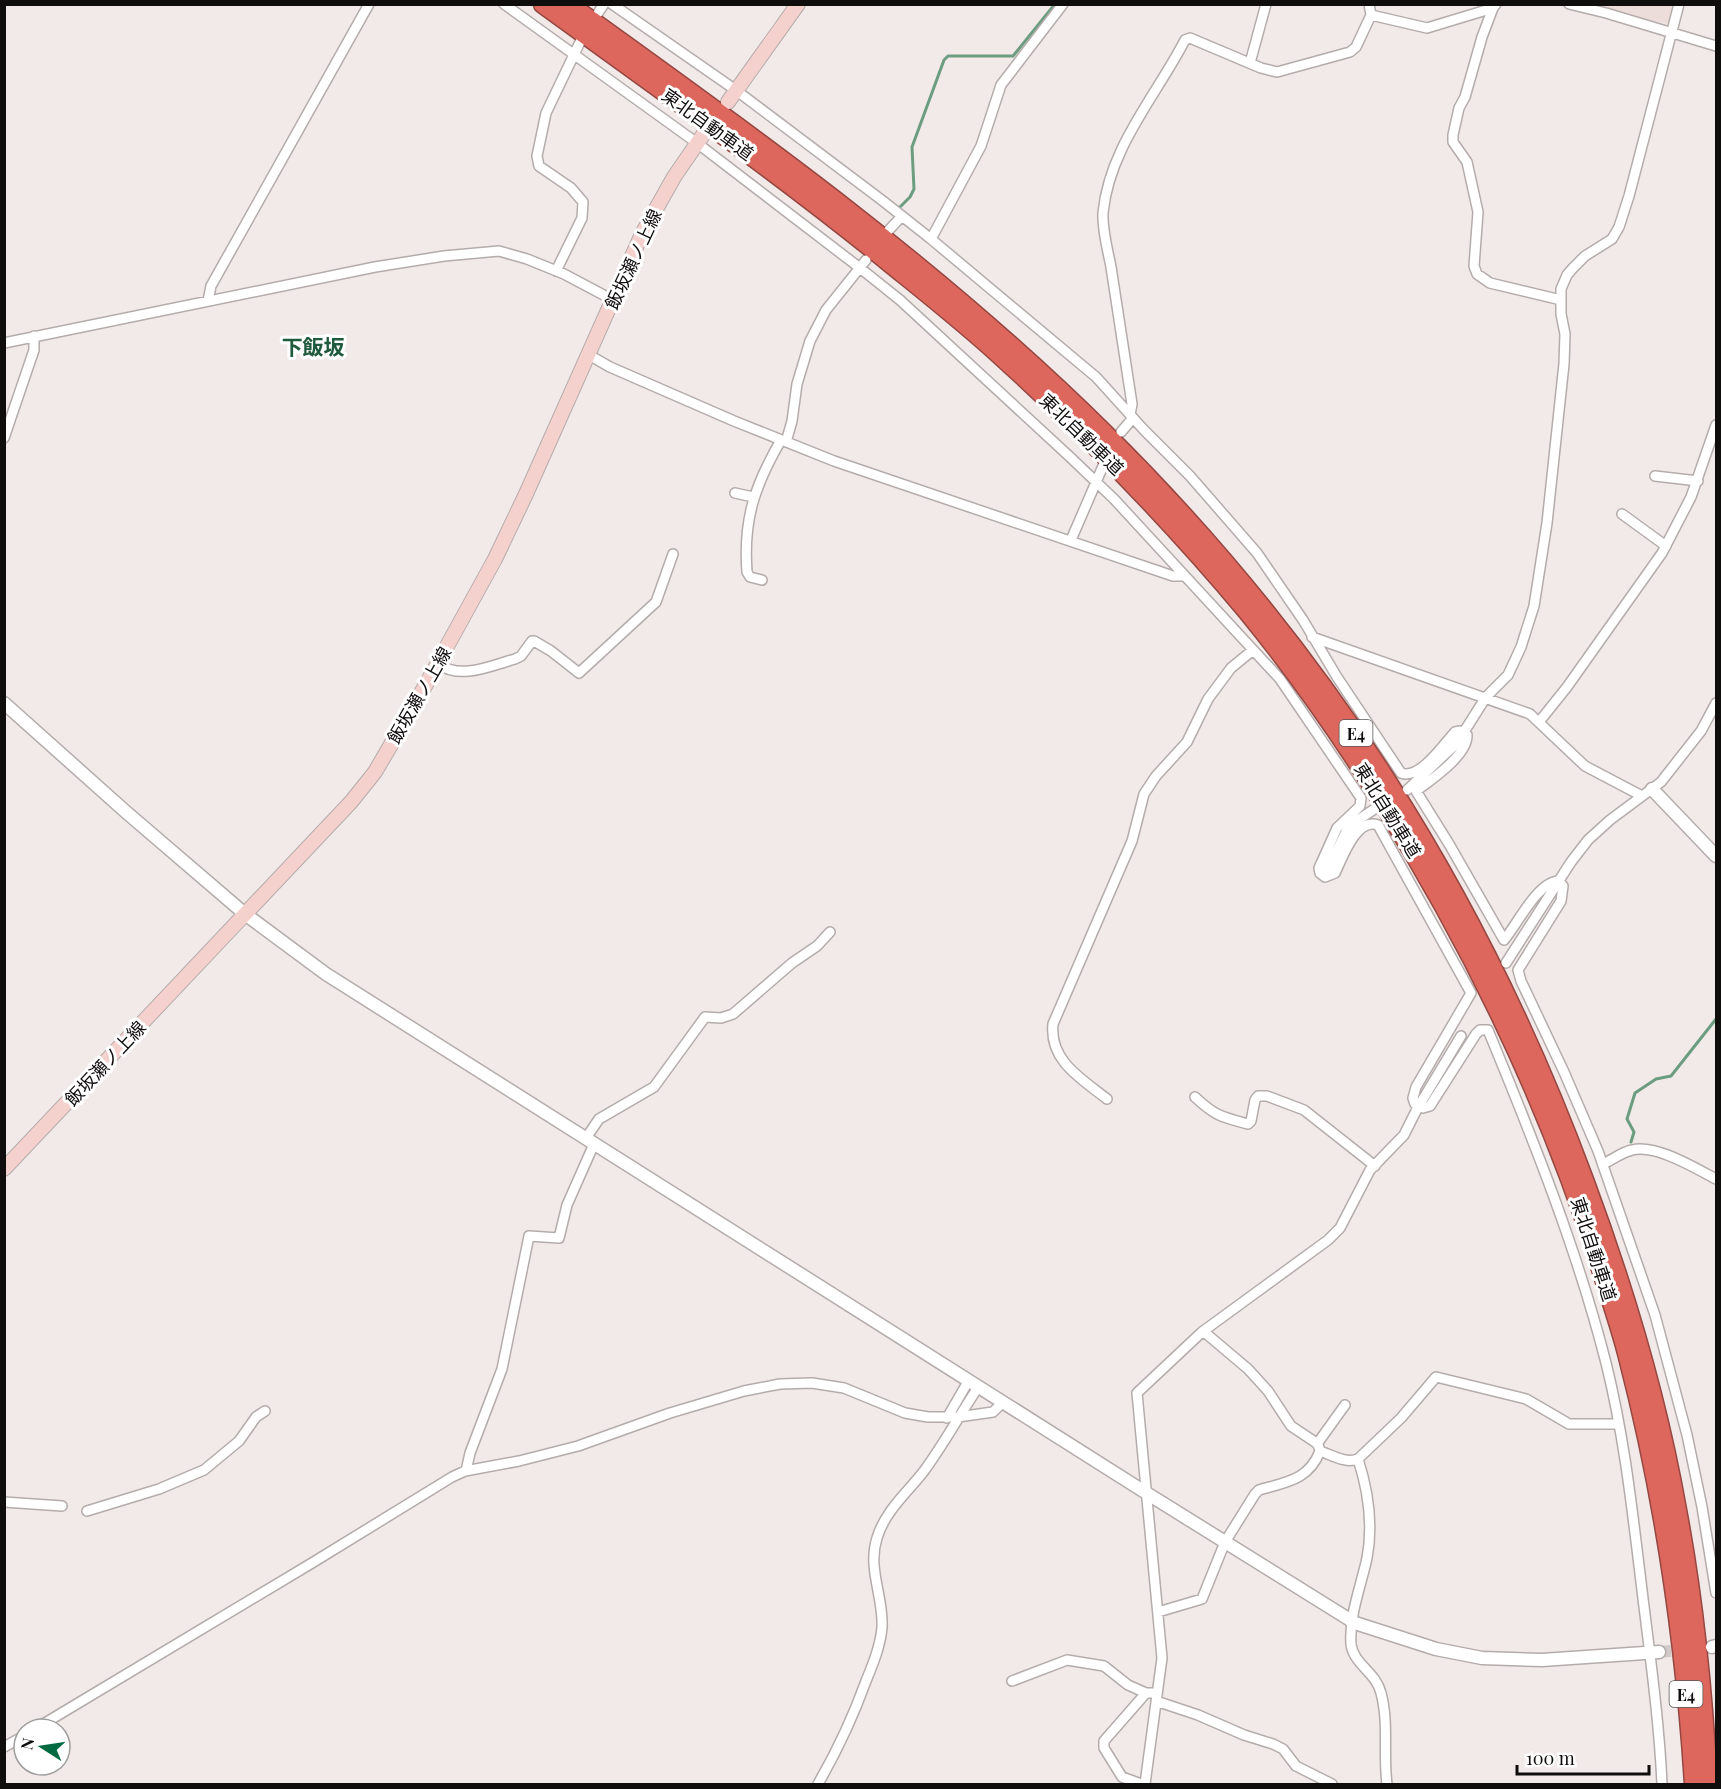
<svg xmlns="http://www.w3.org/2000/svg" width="1721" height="1789" font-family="'Playfair Display','Noto Sans JP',serif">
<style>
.built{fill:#edddda}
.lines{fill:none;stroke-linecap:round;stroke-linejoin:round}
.stream{stroke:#6d9d80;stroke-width:3}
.tertiary-tunnel{stroke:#d0c9c8;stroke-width:12;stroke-dasharray:12 6;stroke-linecap:butt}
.minor-casing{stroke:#b4acab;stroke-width:12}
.tertiary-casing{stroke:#b4acab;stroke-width:15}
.secondary-casing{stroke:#b4acab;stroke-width:16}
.motorway-casing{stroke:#954741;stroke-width:21}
.minor{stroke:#fff;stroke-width:9}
.tertiary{stroke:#fff;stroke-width:12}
.secondary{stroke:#f5d1ce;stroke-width:14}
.motorway{stroke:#dd665d;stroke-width:18}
.labels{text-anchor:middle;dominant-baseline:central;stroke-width:6;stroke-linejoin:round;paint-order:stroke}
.shield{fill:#fff;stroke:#585656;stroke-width:1.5}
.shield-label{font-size:16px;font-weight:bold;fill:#100d0d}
.street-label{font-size:18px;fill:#100d0d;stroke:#fff}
.quarter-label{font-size:21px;font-weight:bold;fill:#1e5a3b;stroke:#fff}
</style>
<rect width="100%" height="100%" fill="#f2eae9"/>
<!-- built -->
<path class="built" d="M1587,5H1673L1668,24Z"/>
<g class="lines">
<!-- stream -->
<path class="stream" d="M900,207L910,197L914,189L912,147L944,60L948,56H1013L1055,4
M1631,1142L1634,1132L1627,1119L1635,1093L1656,1079L1671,1076L1716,1019"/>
<!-- tertiary-tunnel -->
<path class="tertiary-tunnel" d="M1659,1652L1712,1647"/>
<defs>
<path id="minor" d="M504,4L697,143L860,268L900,300L1070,457L1114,499L1280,679L1361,798L1360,806L1337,828L1319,868L1320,873L1325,877L1335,873C1342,859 1356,817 1378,825L1471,993L1416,1087L1413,1098L1415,1104L1423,1108L1430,1106L1476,1034L1480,1030H1488C1533,1139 1577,1249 1606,1363C1624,1435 1632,1508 1641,1582C1649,1649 1659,1717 1662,1784
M612,4L737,91L883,201L931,239L1096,377L1144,430L1190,476L1257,553L1303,620L1337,677L1401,773C1420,780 1444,744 1455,732L1460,731L1467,735C1468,755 1431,780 1416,791L1449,844L1504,940C1517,925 1538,881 1559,881L1563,886L1561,901L1518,970L1521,981L1564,1072L1598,1151L1655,1315L1687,1435L1702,1507L1716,1593
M1569,4L1606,13L1716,46
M1493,8L1482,37L1465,97L1459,108L1453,135V142L1467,162L1478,212L1474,266L1477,274L1490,283L1561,300
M598,13L604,4
M1371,15L1427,28L1493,8L1496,4
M1250,63L1266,4
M888,231L902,216
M931,239L981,146L1001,85L1063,4
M556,271L582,218L583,202L571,188L539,166L537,156L546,113L581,40
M208,301L211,286L369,4
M4,343L375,267L444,256L499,251L527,259L564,274L613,300
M589,355L610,367L734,421L834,461L1173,576H1185
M1130,415L1132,404C1125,358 1118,313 1111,267C1108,251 1102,230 1103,213C1109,148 1156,96 1185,40L1190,38L1261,68L1277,72L1350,52L1356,47L1371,15L1369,4
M1121,432L1133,418
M4,438L34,350V336
M786,442L792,421L797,384L810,341L826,310L866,260
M1655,476L1698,481
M735,493L753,497
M1622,514L1666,546
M1071,540L1103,466
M762,580L750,577L747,572C743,519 755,485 781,440
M1312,637L1530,714L1585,766L1642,796
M438,664C461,680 490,666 515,659L521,656L532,641H534L551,651L579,673L656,602L673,554
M1539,722L1567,687L1662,553L1691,497L1716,425
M1407,790L1457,743L1486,697L1508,675L1521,647L1534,606L1547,523L1564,364L1565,334L1561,314V289L1567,275L1573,268L1585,256L1612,239L1619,227L1629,196L1679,4
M1324,876L1346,832L1355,822L1376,808
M1506,963L1571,862L1588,840L1610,820L1661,782L1701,731L1716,703
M1195,1097C1215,1116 1222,1117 1248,1124L1251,1121L1255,1100L1258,1096H1267L1304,1110L1375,1166
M1107,1099C1082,1079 1049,1061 1053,1024L1132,841L1144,794L1156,776L1187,742L1208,699L1231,668L1253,650
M586,1138L599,1119L654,1087L705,1017L721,1018L733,1014L792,963L817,946L830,932
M1603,1164C1612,1160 1622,1152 1632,1150C1656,1144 1695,1168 1716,1179
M947,1418L969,1380
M1317,1444L1345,1405
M1320,1451C1332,1455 1346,1464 1358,1459L1401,1418L1436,1377L1526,1399L1569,1424H1619
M1358,1459C1368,1490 1373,1526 1367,1558C1361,1586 1349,1615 1351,1644C1353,1664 1376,1672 1381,1693C1389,1723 1383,1754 1387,1784
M466,1471L470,1453L502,1369L529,1236L559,1238L567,1205L594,1144
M4,1502L62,1506
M87,1511L159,1489L204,1470L239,1441L256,1417L265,1411
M1158,1612L1202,1599L1225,1542L1255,1494L1259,1490C1286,1482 1309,1480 1320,1451L1318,1444L1291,1426L1268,1391L1248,1369L1203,1331
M1012,1681L1067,1660L1104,1666L1128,1685L1146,1693
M1156,1701L1198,1715L1244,1735L1273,1744L1283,1749L1296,1766L1332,1784
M35,1729L312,1563L452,1477L465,1471L519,1461L578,1446L670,1413L744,1391L780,1384L812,1383L844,1388L905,1413L928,1417H958L993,1412L1003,1402
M4,1747L24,1736
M818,1784C837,1751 853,1717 866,1681C873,1664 880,1647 882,1628C884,1597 867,1569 877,1538C885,1511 907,1493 924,1471C944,1444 960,1414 979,1386
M1141,1784L1122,1777L1104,1748V1741L1146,1693H1152
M1145,1784L1162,1658L1137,1393L1202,1332L1328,1240L1340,1228L1370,1170L1404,1135L1417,1109L1461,1036"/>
<path id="tertiary" d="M4,703L126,812L245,914L326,974L1148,1494L1355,1623L1436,1649L1482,1658L1542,1660L1659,1652
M1652,789L1716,856
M1712,1647L1716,1646"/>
<path id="secondary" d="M728,102L798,4
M4,1169L351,802L375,772L424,688L495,559L526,494L642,234L674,177L705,132"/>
<path id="motorway" d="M543,4C660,89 778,172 890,263C927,293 965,323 1001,356C1088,435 1171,520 1247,611C1296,671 1341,735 1382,801C1474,948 1550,1106 1602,1272C1611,1300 1621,1329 1628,1357C1664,1496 1685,1641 1694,1784
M568,4C754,137 940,271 1103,432C1321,647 1478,893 1584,1180C1624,1287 1657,1397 1677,1510C1694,1600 1703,1693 1708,1784"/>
</defs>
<!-- minor casing -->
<use href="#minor" class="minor-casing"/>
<!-- tertiary casing -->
<use href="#tertiary" class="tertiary-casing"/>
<!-- secondary casing -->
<use href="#secondary" class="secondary-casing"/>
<!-- motorway casing -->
<use href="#motorway" class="motorway-casing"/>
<!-- minor -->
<use href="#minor" class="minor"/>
<!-- tertiary -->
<use href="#tertiary" class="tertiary"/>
<!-- secondary -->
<use href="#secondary" class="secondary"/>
<!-- motorway -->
<use href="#motorway" class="motorway"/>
</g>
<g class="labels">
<!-- shield labels -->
<g class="shield">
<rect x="1339.5" y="720" width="33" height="26" rx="4.5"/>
<rect x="1669.5" y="1681" width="33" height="26" rx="4.5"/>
</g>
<g class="shield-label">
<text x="1356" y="733">E4</text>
<text x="1686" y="1694">E4</text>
</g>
<!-- street labels -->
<g class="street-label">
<text transform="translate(708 124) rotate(36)">東北自動車道</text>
<text transform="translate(633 259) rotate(-65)">飯坂瀬ノ上線</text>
<text transform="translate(1082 434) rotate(44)">東北自動車道</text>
<text transform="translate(419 695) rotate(-60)">飯坂瀬ノ上線</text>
<text transform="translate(1388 810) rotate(58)">東北自動車道</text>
<text transform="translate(105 1063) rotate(-47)">飯坂瀬ノ上線</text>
<text transform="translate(1594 1249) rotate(72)">東北自動車道</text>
</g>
<!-- quarter labels -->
<g class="quarter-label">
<text x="313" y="346">下飯坂</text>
</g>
</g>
<!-- border -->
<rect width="1721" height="1789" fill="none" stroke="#100d0d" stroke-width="12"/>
<!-- north arrow -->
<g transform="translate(42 1747) rotate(282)"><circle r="28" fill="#ffffff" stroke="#9f9e9e" stroke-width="1.5"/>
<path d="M0-4.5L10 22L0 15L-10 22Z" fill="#026a40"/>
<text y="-9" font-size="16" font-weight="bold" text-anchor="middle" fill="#100d0d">N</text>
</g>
<!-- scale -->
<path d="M1517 1765v9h132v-9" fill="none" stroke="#100d0d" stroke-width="3"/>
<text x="1526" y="1765" font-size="18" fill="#100d0d" stroke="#ffffff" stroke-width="4.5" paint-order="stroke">100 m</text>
</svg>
